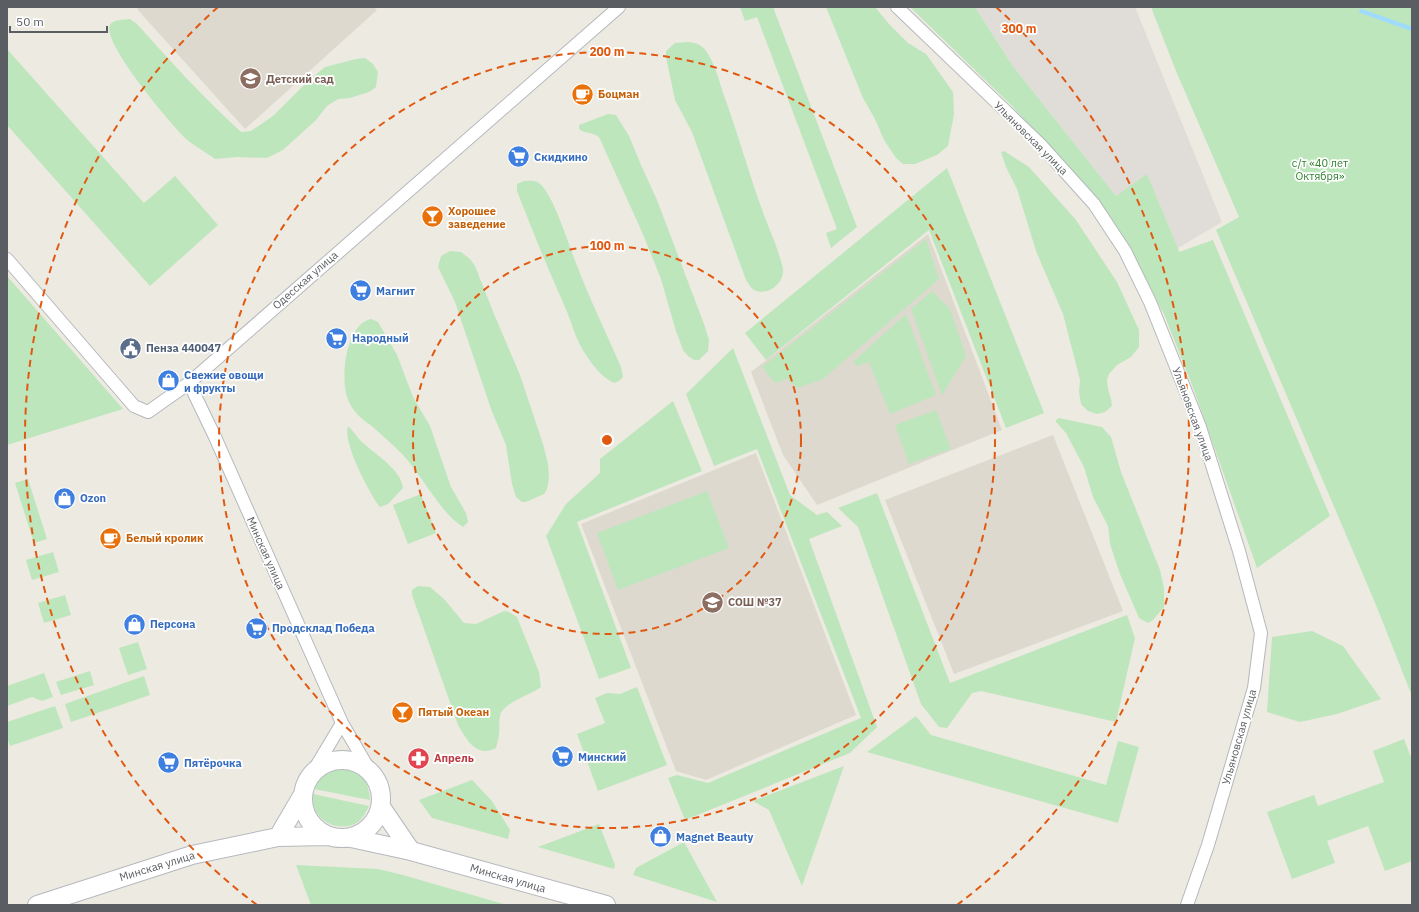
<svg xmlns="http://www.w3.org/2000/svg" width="1419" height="912" font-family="'IBM Plex Sans',sans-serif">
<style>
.industrial{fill:#e0ddd9}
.education{fill:#ddd9cf}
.green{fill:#bee6bc}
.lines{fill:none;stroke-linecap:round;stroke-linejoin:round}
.stream{stroke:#9fdaff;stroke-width:4}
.street-casing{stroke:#b4b8bc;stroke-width:14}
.secondary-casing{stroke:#b5b9be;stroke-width:20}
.street{stroke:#fff;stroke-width:12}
.secondary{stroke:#fff;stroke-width:18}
.ring{fill:none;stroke:#e15910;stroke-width:2;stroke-dasharray:7 5}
.labels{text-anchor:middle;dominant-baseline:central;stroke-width:3.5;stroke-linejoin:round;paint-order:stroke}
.education-label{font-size:11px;font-weight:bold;fill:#785e54;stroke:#fff;text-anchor:start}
.food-label{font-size:11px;font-weight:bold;fill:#c56008;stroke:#fff;text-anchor:start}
.street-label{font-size:11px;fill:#5a5e62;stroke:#fff}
.shop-label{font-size:11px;font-weight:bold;fill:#366cbe;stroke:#fff;text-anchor:start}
.park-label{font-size:11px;fill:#318231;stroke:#fff}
.service-label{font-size:11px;font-weight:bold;fill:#4e5e75;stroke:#fff;text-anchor:start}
.health-label{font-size:11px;font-weight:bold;fill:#be3a42;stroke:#fff;text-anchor:start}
.centre{fill:#e15910;stroke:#fff;stroke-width:2}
.ring-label{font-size:12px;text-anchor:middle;font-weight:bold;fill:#e15910;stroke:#fff;stroke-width:3.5;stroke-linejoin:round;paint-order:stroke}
</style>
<rect width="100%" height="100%" fill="#edeae1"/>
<!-- industrial -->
<path class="industrial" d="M975,7H1135L1222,222L1178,248L1147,175L1116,196L1012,65Z"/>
<!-- education -->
<path class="education" d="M139,7H374L377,10L245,129L137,9Z
M928,234L1002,430L817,505L783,455L751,372Z
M1053,435L1123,611L954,674L885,500Z
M756,453L856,715L706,780L676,771L581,524Z"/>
<!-- green -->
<path class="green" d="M740,7H773L857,227L831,248L826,233L837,229L757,17L745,21Z
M826,7H875L889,24L908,43L926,54L953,92L954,114L948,146L937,155L915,164H903L896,158L884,140L875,119L863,98Z
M910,7H975L1012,65L1116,196L1147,174L1178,248L1179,252L1213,240L1330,516L1257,568L1194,390L1164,314L1102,206L1011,105Z
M1151,7H1412V696L1376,605L1216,230L1239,217L1176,71Z
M130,19L137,24C170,61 204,98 241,132L251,131L273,116L309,80L325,67L356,59L365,58L373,64L378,72L376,87L369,92L350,98L338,99L327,106L316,120L283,150L267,158L237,157L215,159C206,152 194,146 185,138C171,124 101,42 110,25C113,19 124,20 130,19Z
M688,42C697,43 703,45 708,54C715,65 719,80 723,93C738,133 749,175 764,215C769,229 776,243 780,258C781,261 783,266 783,270C784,283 769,295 756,291C751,289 749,284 746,280L692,132L675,100L666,57V51L675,43Z
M7,49L144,203L175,176L218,225L150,286L7,125Z
M608,114L616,115L629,136L641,165L657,200L704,324L709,340L708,351L699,360H694L688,356L683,350L675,328L661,279L642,232L599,137C593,132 585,134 579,129V125Z
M1004,151L1029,167L1076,220L1117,282L1139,330V347L1131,357L1117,365L1109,374L1107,380L1108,389L1111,399L1112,406L1105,412L1097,414L1088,411L1081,404L1079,392L1080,380L1063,314L1036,251L1017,189L1006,167L1001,152Z
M947,168L1044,413L1006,428L929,230L766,360L745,333Z
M524,181C529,181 535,180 539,183C553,193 569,246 576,263C589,298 606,332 621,367L623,377L619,381L614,383C602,377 593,366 586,355C576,341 572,323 565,307C548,269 532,230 517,191V184Z
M926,239L939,279L823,379L797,388L787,379L775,383L762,367Z
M450,251L461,252L470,259L475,266L494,314L520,375L543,444L548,464L549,478L547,489L544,494L526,502H522L516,497L512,484L506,445L491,409L455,302L438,267L441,256Z
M7,276L123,409L7,445Z
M932,291L950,309L966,356L942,395L911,309Z
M906,314L936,395L890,414L869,362L856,366L853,362Z
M371,319L378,322L397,355L413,397L430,426L451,487L466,513L468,522L463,527C438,511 423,475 401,453C393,445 383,436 374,428C364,420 355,415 349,402C339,382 345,324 371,319Z
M733,348L790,495L817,515L827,512L842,526L809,539L877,727L850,753L685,820L668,778L677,775L708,783L861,718L757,449L714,466L686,394Z
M673,401L702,471L577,522L631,668L599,679L546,536L566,504L600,473V459Z
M936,410L951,449L909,464L895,425Z
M1059,418L1102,427L1111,437L1121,472L1160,570L1164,588V607L1153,620L1148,623L1139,618L1120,574L1110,544L1108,526L1093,497L1084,467L1066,433L1056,422V420Z
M348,427H349C353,431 356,435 359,439C372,453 401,468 403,488L388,504L380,507C370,495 342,441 348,427Z
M28,479L47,539L34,543L15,483Z
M707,491L729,548L618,590L597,533Z
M877,493L950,683L1127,615L1135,638L1116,722L981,691L972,693L947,728L939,727L921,704L858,527L838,508Z
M421,494L436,533L408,544L393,505Z
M53,552L59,572L32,580L26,560Z
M418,586L430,587L444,599L464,623L476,624L504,611L509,612L517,617L539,672L541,687C530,695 506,702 501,713C498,720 500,728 499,735C498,740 497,744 496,748C476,758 467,740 458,725L412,595V590Z
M65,595L71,615L44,623L38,603Z
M1312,631L1343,646L1381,699L1337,714L1300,722L1267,712L1272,637Z
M138,642L147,669L128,675L119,648Z
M90,671L94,685L61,695L56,682Z
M44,673L53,697L42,701L32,697L7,706V686Z
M144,676L150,695L71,722L65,704Z
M637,687L667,765L598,791L577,734L605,723L595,698L607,693L620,694Z
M55,706L63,728L10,746L7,738V722Z
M916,716L931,735L1106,785L1118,741L1139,747L1118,823L867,752Z
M1404,739L1412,760V861L1385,871L1368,826L1327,841L1335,863L1292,879L1267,812L1314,795L1318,806L1384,782L1373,751Z
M844,766L802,886L769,810L753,801Z
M343,768C362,772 369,781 370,800L314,789C321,776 329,770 343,768Z
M472,780L492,801L510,830L508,839L432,818L419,800Z
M313,794L369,806C366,812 363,818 358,822C345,831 325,826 317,813C313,807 313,801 313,794Z
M599,824L615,865L614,869L538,847Z
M684,842L717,902L633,875L636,868Z
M296,865L378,869L403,875L507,905H311Z"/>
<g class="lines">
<!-- stream -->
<path class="stream" d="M1361,11L1412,29"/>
<defs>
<path id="street" d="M897,7L1040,144L1094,204L1125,251L1150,302L1200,427L1239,551L1261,633L1254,688L1208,845L1187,905
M7,259L134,406L148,412L189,383L619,7
M189,383L215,437L342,723L370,771
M311,775L342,723"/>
<path id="secondary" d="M303 799a39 39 0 1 1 78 0a39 39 0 1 1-78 0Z
M381,807L411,851
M278,837L302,796
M351,838L411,851L606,905
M37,905L192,855L278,837L328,836"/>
</defs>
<!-- street casing -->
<use href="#street" class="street-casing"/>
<!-- secondary casing -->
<use href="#secondary" class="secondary-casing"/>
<!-- street -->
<use href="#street" class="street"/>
<!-- secondary -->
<use href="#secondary" class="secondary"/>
</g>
<!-- distance rings -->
<g class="ring">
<circle cx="607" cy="440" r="194"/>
<circle cx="607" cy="440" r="388"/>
<path d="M257 905A582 582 0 0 1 218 7M996 7A582 582 0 0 1 957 905"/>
</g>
<!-- icons -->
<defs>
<symbol id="school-disc" viewBox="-11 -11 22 22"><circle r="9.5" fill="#8d6e63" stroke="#fff"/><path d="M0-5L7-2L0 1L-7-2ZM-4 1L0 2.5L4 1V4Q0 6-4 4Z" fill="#fff"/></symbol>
<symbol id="cafe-disc" viewBox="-11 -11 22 22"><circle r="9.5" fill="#e8710a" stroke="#fff"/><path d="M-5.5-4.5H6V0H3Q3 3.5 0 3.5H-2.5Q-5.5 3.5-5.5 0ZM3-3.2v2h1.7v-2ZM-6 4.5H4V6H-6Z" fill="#fff"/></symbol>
<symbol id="supermarket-disc" viewBox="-11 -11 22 22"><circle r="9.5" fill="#3f7fe0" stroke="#fff"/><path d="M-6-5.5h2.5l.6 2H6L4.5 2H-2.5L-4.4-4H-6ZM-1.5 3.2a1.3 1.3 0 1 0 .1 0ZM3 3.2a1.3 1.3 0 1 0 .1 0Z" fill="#fff"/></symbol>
<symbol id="bar-disc" viewBox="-11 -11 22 22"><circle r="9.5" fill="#e8710a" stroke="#fff"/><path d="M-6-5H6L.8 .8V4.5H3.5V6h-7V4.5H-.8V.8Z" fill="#fff"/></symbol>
<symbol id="civic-disc" viewBox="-11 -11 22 22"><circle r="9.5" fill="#5c6f8a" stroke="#fff"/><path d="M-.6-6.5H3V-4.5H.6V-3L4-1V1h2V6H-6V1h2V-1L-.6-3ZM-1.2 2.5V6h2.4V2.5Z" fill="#fff"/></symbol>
<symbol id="shop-disc" viewBox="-11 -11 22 22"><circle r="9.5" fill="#3f7fe0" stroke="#fff"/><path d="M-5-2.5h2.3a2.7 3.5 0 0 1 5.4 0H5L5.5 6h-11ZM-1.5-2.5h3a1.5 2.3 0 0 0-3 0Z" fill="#fff"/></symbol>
<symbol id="pharmacy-disc" viewBox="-11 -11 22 22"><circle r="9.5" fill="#e0444e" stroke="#fff"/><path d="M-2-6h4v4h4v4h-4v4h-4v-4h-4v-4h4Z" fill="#fff"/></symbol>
</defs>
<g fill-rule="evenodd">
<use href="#school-disc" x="238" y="66" width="25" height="25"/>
<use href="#cafe-disc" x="570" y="82" width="25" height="25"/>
<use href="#supermarket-disc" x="506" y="144" width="25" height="25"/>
<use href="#bar-disc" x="420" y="204" width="25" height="25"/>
<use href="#supermarket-disc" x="348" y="278" width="25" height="25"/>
<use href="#supermarket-disc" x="324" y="326" width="25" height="25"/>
<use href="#civic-disc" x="118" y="336" width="25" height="25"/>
<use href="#shop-disc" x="156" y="368" width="25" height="25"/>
<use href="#shop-disc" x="52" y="486" width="25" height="25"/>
<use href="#cafe-disc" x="98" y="526" width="25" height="25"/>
<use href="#school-disc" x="700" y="590" width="25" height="25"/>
<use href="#shop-disc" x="122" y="612" width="25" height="25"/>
<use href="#supermarket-disc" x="244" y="616" width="25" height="25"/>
<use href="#bar-disc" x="390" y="700" width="25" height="25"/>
<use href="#supermarket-disc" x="550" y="744" width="25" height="25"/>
<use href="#pharmacy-disc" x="406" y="746" width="25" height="25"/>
<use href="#supermarket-disc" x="156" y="750" width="25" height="25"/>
<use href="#shop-disc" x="648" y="824" width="25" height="25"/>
</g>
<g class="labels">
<!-- education labels -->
<g class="education-label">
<text x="266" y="79">Детский сад</text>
<text x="728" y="602">СОШ №37</text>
</g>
<!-- food labels -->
<g class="food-label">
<text x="598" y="94">Боцман</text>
<text x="448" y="211">Хорошее<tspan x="448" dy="13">заведение</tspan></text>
<text x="126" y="538">Белый кролик</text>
<text x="418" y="712">Пятый Океан</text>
</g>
<!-- street labels -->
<g class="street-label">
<text transform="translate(1031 138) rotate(45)">Ульяновская улица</text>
<text transform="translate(305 280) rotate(-41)">Одесская улица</text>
<text transform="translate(1193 414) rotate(70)">Ульяновская улица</text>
<text transform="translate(266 553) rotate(66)">Минская улица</text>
<text transform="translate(1239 737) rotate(-74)">Ульяновская улица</text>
<text transform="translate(157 866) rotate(-17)">Минская улица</text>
<text transform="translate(508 878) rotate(16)">Минская улица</text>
</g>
<!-- shop labels -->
<g class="shop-label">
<text x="534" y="157">Скидкино</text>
<text x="376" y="291">Магнит</text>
<text x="352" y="338">Народный</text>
<text x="184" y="375">Свежие овощи<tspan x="184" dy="13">и фрукты</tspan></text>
<text x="80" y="498">Ozon</text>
<text x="150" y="624">Персона</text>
<text x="272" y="628">Продсклад Победа</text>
<text x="578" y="757">Минский</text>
<text x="184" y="763">Пятёрочка</text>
<text x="676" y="837">Magnet Beauty</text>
</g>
<!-- park labels -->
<g class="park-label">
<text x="1320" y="163">с/т «40 лет<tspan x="1320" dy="13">Октября»</tspan></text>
</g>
<!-- service labels -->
<g class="service-label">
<text x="146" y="348">Пенза 440047</text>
</g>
<!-- health labels -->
<g class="health-label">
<text x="434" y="758">Апрель</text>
</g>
</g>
<circle cx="607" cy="440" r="6" class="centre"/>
<g class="ring-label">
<text x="1019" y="33">300 m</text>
<text x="607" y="56">200 m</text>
<text x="607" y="250">100 m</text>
</g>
<!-- border -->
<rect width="1419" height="912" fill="none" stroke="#5a5e62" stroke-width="16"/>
<!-- scale -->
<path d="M10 26v6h97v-6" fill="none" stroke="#5a5e62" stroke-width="2"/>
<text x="16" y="26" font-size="12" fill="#5a5e62" stroke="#ffffff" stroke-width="3" paint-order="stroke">50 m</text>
</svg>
